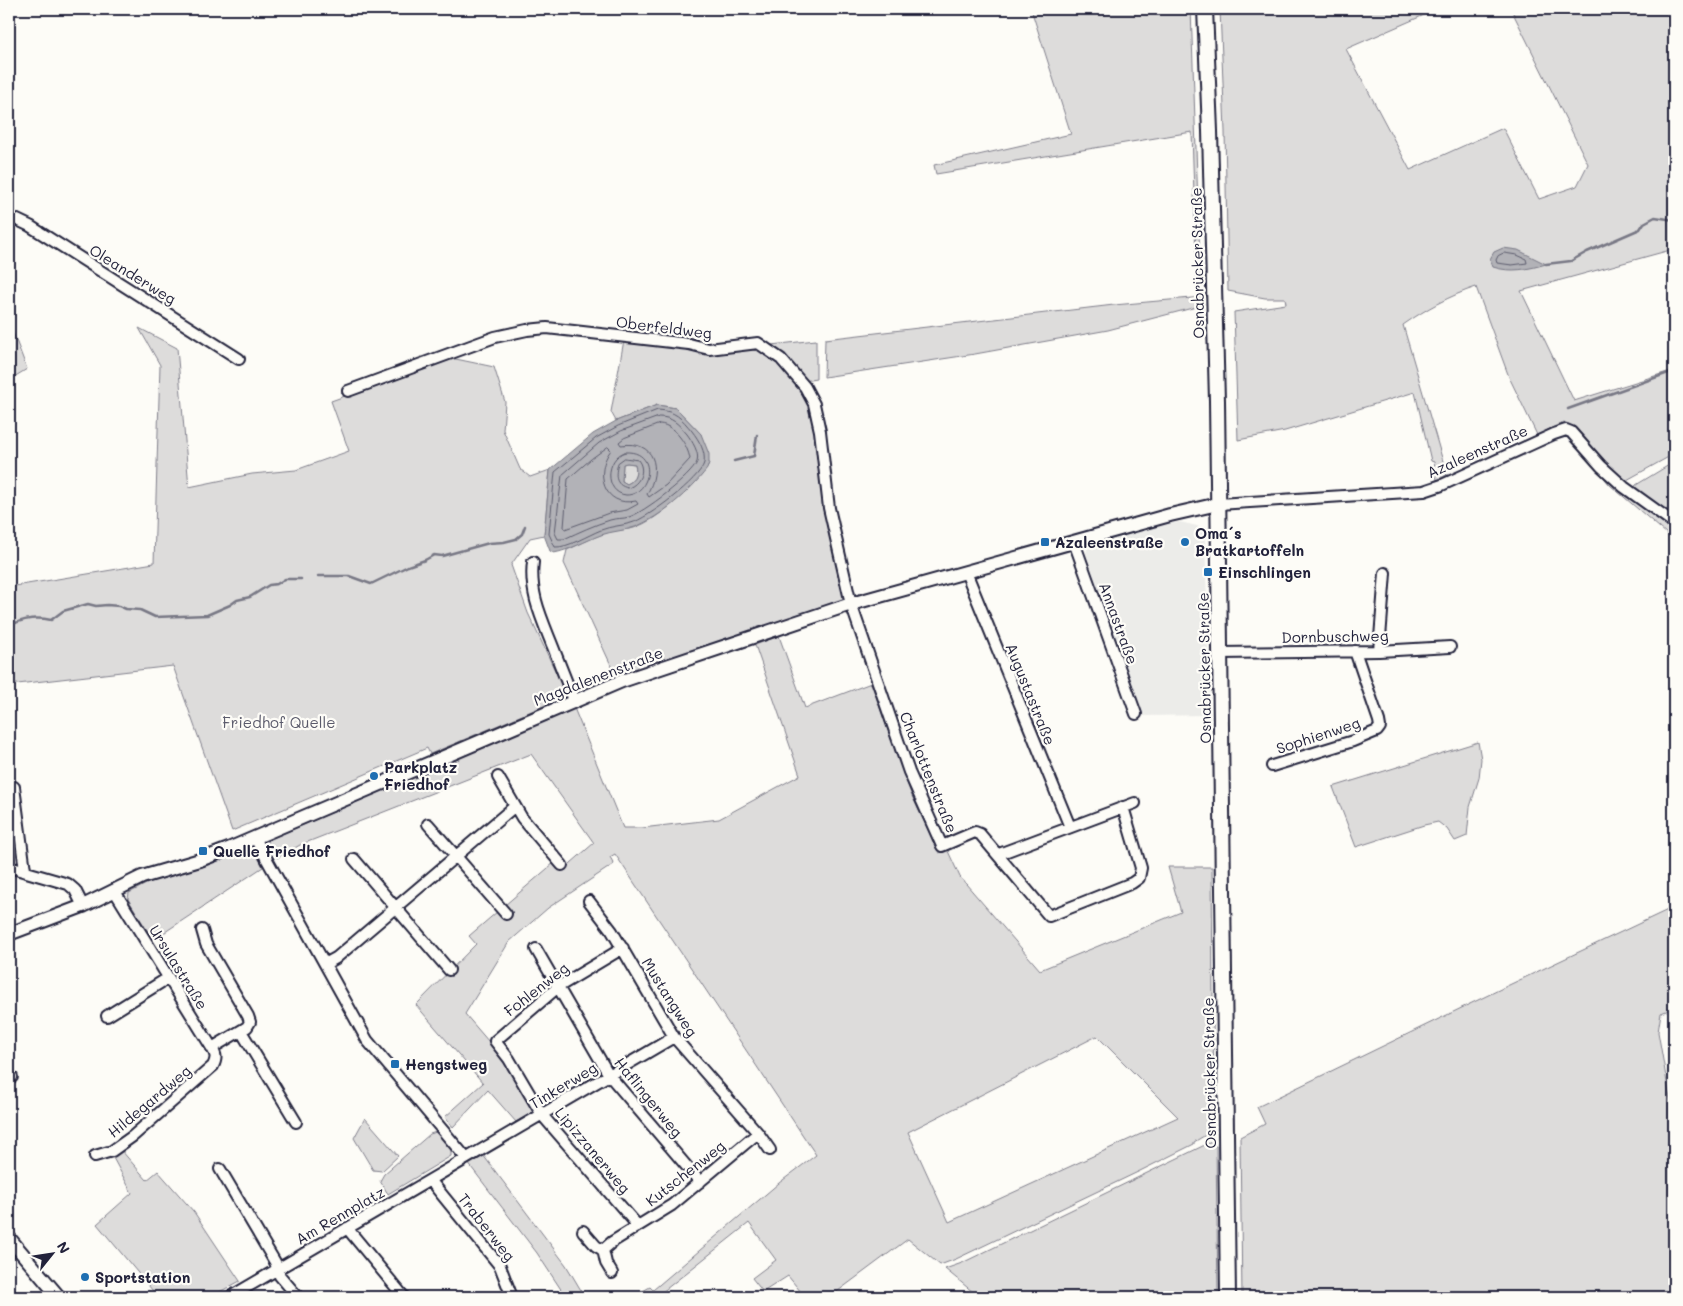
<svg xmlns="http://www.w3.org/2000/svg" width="1683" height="1306" font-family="Mali,sans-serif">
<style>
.built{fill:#ecece9}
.green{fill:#dddcdb;stroke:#807f8b;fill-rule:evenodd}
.water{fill:#b2b2b7;stroke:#787885;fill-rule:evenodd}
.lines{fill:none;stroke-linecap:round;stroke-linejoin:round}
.shore{stroke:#5c5c6d;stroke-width:1}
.stream{stroke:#787885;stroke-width:2.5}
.minor-casing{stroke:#22223b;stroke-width:14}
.tertiary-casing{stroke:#22223b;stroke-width:16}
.secondary-casing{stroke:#22223b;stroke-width:18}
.minor{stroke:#fdfcf7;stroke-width:10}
.tertiary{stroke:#fdfcf7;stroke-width:12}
.secondary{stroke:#fdfcf7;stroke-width:14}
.poi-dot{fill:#1f6fb2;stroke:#fdfcf7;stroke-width:2}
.labels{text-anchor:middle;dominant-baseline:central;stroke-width:4.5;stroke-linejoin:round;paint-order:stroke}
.street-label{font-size:15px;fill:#22223b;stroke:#fdfcf7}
.poi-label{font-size:15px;font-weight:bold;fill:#22223b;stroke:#fdfcf7;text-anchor:start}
.park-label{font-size:15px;fill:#5a5a6b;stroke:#fdfcf7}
</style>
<rect width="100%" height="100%" fill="#fdfcf7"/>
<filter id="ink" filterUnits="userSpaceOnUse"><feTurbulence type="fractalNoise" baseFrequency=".02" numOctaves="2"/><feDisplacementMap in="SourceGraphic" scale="10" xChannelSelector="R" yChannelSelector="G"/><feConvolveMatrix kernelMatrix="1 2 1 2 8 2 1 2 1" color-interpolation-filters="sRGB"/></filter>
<g filter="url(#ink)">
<!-- built -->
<path class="built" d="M1180,522L1197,526L1203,530L1205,536L1210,715L1142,716L1086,553L1087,549L1095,543L1162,524Z"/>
<!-- green -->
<path class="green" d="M1031,9H1191L1201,288H1197L1192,132L936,174L934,165L1071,134Z
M1220,9H1438L1346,49L1410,170L1503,128L1539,199L1577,186L1588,164L1511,9H1674V249L1521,291L1574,401L1674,370V454L1625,481L1570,425L1564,422L1537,435L1509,377L1476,287C1449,296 1426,309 1403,325L1447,475L1437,480L1434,462L1431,461L1415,392L1285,431L1238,440L1234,312L1286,304L1285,298H1265L1228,291L1225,131Z
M1203,297L1204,305L1108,330L975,354L824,377L825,339L1114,305Z
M9,322L27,369L9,380Z
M139,328L177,348L189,487L252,474L296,470L349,451L331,401L451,358L494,367L505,402L503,430L520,469L530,477L550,470L544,535L530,538L511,565L528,613L567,696L430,754L427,748L232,831L173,666L9,685V587L154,563L160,365Z
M624,340L697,347L700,355L760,349C783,366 797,381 811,406L845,599L616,676L564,563L567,550C583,543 598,534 614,531C621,529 628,530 634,528C661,518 682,495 701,476V434L676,408L657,405L616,421L611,412Z
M816,340V379L804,381L771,345Z
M1674,462V517L1634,489L1636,485Z
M627,463L635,464C637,473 636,480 627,484L622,481L623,464Z
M1600,473L1635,501L1674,529V540L1610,485Z
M779,636L805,708L871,683L911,794L939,853L947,849L960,877L1040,970L1181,912L1168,867H1212L1214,1130L1194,1142V1144L1140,1171L956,1259L940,1265L908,1239L830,1297H805L788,1276L763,1292L752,1278L776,1260L749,1223L656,1297H632L650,1287L653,1290L779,1183L816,1155L615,854L610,857L614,864L548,908L509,942L465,1014L507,1063L534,1111L516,1122L488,1090L453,1127L445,1117L483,1083L416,1005L476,944L469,936L555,862L563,870L594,843L531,754L300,845L277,858L268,842V840L574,708L623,828H642L719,819L800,775L755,645ZM1097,1036L1178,1117L949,1222L908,1132Z
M1478,742L1481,759L1479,778L1470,807L1467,836L1455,841L1447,829L1438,822L1424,825L1356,847L1333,787Z
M248,848L256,853L263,867L153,940L128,899L129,893L152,881L202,867Z
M1674,907V1008L1661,1013L1658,1032L1674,1122V1297H1242L1240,1137L1265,1124L1257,1107L1509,985Z
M365,1118L398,1156L382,1171L373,1170L354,1138Z
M436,1132L451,1149V1156L388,1194L380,1181L384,1174L430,1134Z
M1211,1142L1216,1146L1218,1297H979L945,1269L962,1263Z
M121,1150L147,1180L158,1171L194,1212L240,1281L210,1297H158L97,1224L132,1193L112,1156Z
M483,1155L566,1265L585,1297H566L537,1253L468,1163Z"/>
<!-- water -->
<path class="water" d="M1503,248L1518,250L1546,264C1529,269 1511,273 1493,267L1490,259L1494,252Z
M657,405L676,408L701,434L709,454V463L707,469C689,492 662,516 635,527C624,531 612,531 601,535C585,541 570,550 554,553L550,551L544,535L550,470L593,434L616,421ZM627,463L635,464C637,473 636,480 627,484L622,481L623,464Z"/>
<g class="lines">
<!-- shore -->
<path class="shore" d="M1504,253L1517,255L1526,259L1527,263L1512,265L1497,263L1496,260L1498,256Z
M658,410C676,411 681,418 692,431C699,440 706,452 704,463C700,479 647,519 631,523C621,526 611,526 601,530C588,535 568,548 555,547L549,534L555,472L596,438L618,426Z
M659,417C673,417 678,424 687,434C692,441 700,453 697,462C692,476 643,513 629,517C623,519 616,518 610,520C594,525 579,532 564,539H558L555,533L562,475L599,443L621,431Z
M660,424C675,425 688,446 690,459L666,485L649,497L647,494C662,468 655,440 621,445L619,442L624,438Z
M608,447L611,450C594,472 603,508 636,501L638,504L627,510L609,513L565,529L564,527L568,479L591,459Z
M625,452C660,450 650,496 626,495C604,493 605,458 625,452Z
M625,458L638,460C646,470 640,484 628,488C614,485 615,475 618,463Z"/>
<!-- stream -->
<path class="stream" d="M1546,264L1571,261L1587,252L1640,229L1644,223L1655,217L1674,220
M1568,409L1674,371
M734,461L754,456L757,435
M318,576H349L371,584L408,566L425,560L434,555L442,556L489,543L504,542L516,539L522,534L525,526
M9,623L13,624C26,618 37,617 51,620L63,611L88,604L96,606L107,605L119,606L126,609L140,610L155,617L207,615L230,605L237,600L250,597L269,585L277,584L285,579H301"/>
<defs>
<path id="minor" d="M9,216L30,226L239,359
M348,391L495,337L527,330L547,328L689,344L709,349L758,343L781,359L805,387L814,404L820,431L829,508L851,604L909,772L942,846L975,832L980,834L1049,916L1132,883L1139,878L1141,868L1123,807
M1218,504L1424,491L1442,485L1554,434L1566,430L1571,432L1601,466L1624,487L1674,523
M1074,542L1136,714
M533,562C529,593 542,619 553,647C560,665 567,683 574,700
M966,572L1070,827
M1379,651L1385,573
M1220,653L1379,651L1450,647
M1272,766L1353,741L1377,731L1380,727L1379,721L1355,651
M498,777L522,818L562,865
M14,787L25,870
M428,824L506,914
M255,838L367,1040L466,1158
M999,854L1135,803
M354,859L449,970
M9,867L68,884L75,890L83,906
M589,901L612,931L674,1037L758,1133L770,1150
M202,930L206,944L248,1016L250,1022L247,1027L212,1048
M623,948L558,987L495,1041L509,1059L542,1115L638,1226
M536,949L609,1075L700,1182
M325,964L336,958L515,806
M107,1016L168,978
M241,1031L296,1122
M9,1074L12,1077
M95,1156L112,1151L133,1136L213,1066C217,1058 216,1055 212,1048L114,890
M220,1169L275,1262L280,1276L298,1297
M430,1180L500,1266L512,1297
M347,1228L404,1297
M583,1231L596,1246L603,1250
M612,1273L606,1263L603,1250L612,1242L672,1205L758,1133
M230,1297L674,1037"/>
<path id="tertiary" d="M9,934L83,906L142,877L200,860L226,850L622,681L851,604L1170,515L1218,504
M9,1238L59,1297"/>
<path id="secondary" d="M1205,9L1210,131L1217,401L1228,1297"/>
</defs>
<!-- minor casing -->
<use href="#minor" class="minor-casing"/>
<!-- tertiary casing -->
<use href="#tertiary" class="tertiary-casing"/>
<!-- secondary casing -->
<use href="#secondary" class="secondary-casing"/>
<!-- minor -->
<use href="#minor" class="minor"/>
<!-- tertiary -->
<use href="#tertiary" class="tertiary"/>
<!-- secondary -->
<use href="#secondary" class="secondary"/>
</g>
</g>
<!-- markers -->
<g class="poi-dot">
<rect x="1040" y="537" width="10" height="10" rx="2.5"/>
<circle cx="1185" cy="542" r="5"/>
<rect x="1203" y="567" width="10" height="10" rx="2.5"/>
<circle cx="374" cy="776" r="5"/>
<rect x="198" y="846" width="10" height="10" rx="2.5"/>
<rect x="390" y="1059" width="10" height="10" rx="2.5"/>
<circle cx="85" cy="1277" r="5"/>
</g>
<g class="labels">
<!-- street labels -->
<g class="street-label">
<text transform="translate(1197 263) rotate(-91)">Osnabrücker Straße</text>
<text transform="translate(133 274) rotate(32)">Oleanderweg</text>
<text transform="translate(664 327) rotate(7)">Oberfeldweg</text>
<text transform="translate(1477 451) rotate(-24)">Azaleenstraße</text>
<text transform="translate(1119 623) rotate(70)">Annastraße</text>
<text transform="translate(1335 636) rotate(-1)">Dornbuschweg</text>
<text transform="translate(1204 668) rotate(-91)">Osnabrücker Straße</text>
<text transform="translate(598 676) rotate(-21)">Magdalenenstraße</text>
<text transform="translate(1031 694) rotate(68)">Augustastraße</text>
<text transform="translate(1318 735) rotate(-18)">Sophienweg</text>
<text transform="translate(929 772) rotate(68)">Charlottenstraße</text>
<text transform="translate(179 967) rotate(58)">Ursulastraße</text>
<text transform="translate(536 989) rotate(-38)">Fohlenweg</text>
<text transform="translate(670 997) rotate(58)">Mustangweg</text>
<text transform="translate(1209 1073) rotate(-91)">Osnabrücker Straße</text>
<text transform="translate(563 1085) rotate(-31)">Tinkerweg</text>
<text transform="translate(649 1097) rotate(51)">Haflingerweg</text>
<text transform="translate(149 1101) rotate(-40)">Hildegardweg</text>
<text transform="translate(593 1150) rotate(50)">Lipizzanerweg</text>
<text transform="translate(685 1173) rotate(-38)">Kutschenweg</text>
<text transform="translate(340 1215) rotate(-30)">Am Rennplatz</text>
<text transform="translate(487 1227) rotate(52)">Traberweg</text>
</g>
<!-- poi labels -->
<g class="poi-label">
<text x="1195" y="533">Oma´s<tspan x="1195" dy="17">Bratkartoffeln</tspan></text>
<text x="1055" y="542">Azaleenstraße</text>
<text x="1218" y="572">Einschlingen</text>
<text x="384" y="767">Parkplatz<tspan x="384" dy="17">Friedhof</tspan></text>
<text x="213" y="851">Quelle Friedhof</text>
<text x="405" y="1064">Hengstweg</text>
<text x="95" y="1277">Sportstation</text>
</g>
<!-- park labels -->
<g class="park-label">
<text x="279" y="722">Friedhof Quelle</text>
</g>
</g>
<!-- margin -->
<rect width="1683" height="1306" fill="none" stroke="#fdfcf7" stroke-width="30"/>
<rect x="15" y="15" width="1653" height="1276" fill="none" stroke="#22223b" stroke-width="2" filter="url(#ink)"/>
<!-- north arrow -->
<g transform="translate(52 1254) rotate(60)" stroke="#fdfcf7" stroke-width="4" paint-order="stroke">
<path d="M0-4L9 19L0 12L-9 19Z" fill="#22223b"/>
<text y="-8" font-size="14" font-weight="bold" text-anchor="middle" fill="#22223b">N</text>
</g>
</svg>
